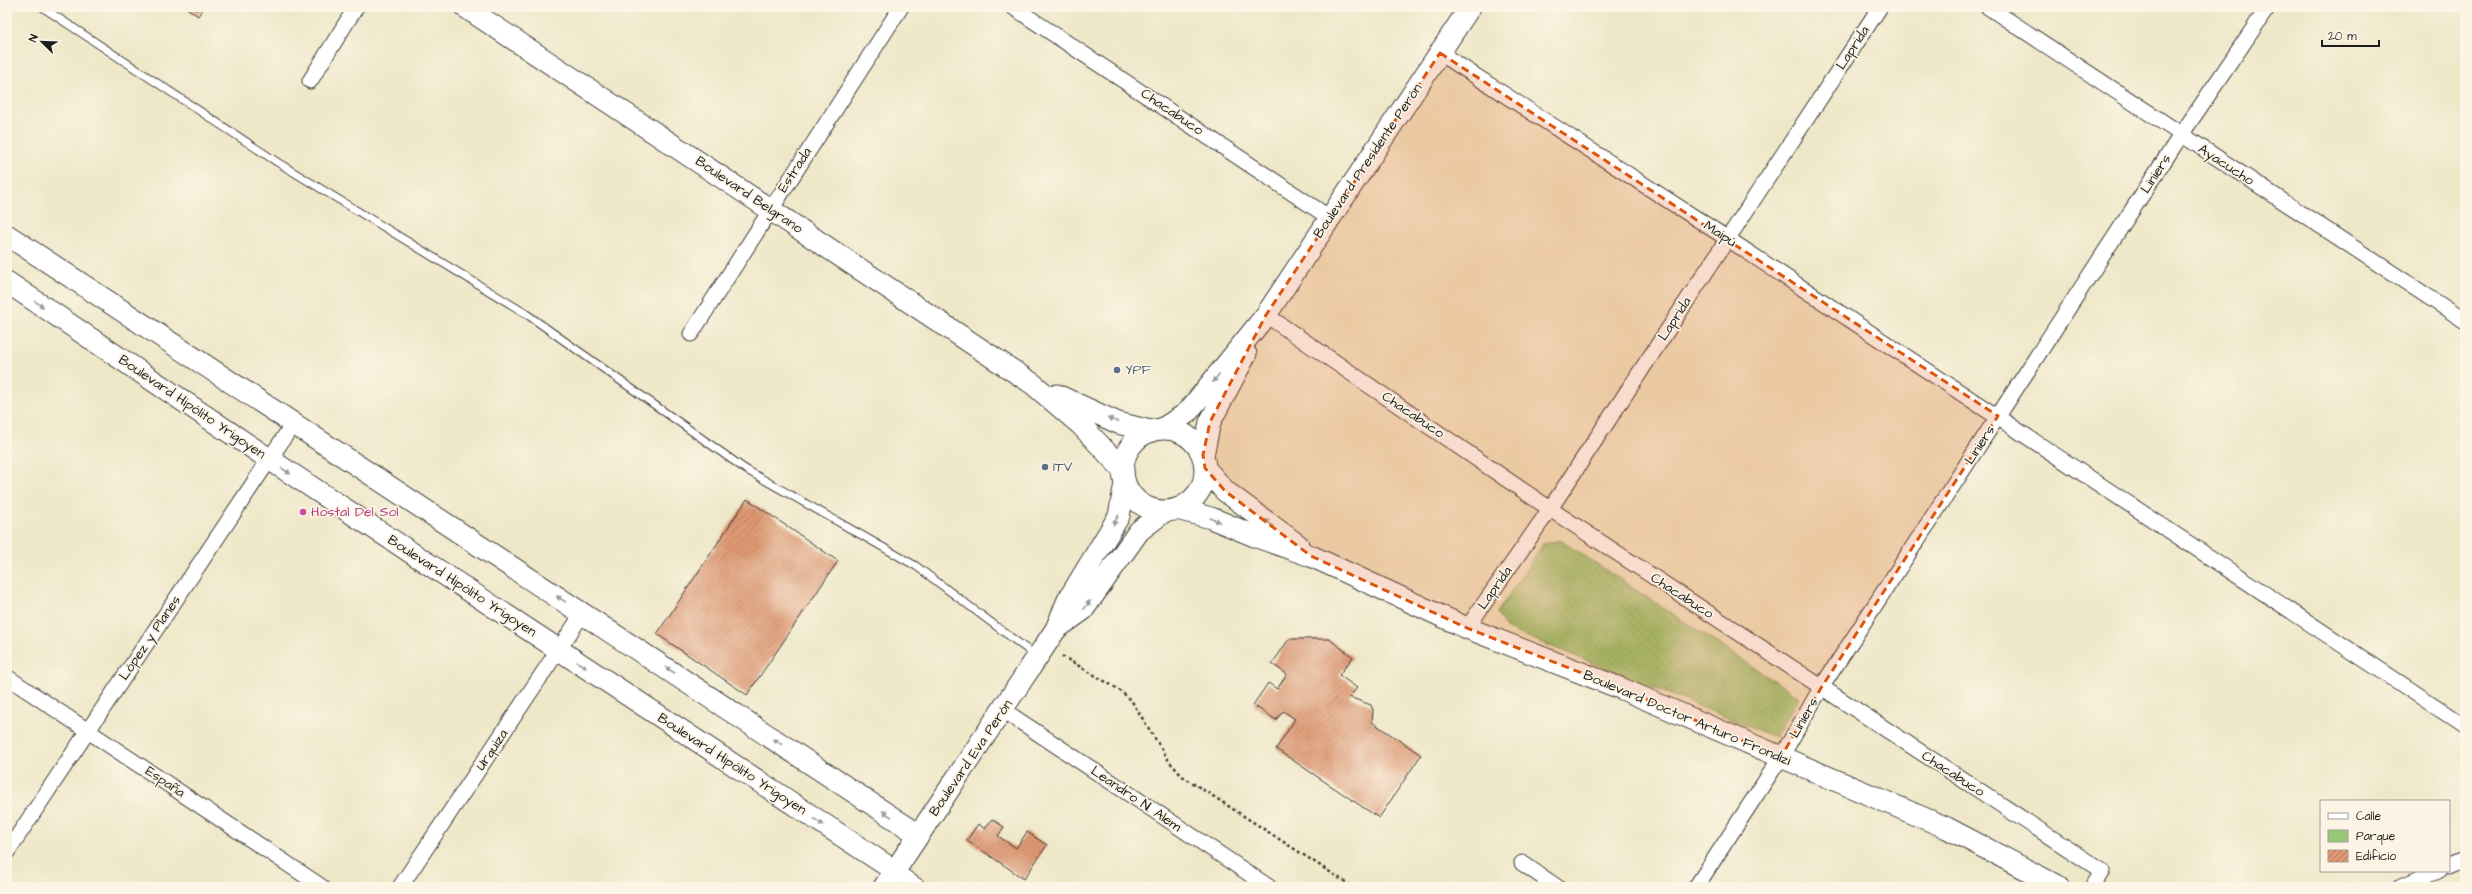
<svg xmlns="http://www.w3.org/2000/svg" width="2472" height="894" font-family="'Architects Daughter',sans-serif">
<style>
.green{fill:url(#green-dots);stroke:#5a724a}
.building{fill:url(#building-hatch)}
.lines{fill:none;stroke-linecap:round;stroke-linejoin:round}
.lane-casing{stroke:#3c3a36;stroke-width:9}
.street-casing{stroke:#3c3a36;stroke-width:17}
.secondary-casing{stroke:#3c3a36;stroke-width:23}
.path{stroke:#3c3a36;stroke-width:2.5;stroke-dasharray:3 3;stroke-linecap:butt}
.lane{stroke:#fff;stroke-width:7}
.street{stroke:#fff;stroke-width:15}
.secondary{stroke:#fff;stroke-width:21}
.oneway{fill:#999}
.marked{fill:#de560d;fill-opacity:0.2;stroke:#de560d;stroke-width:3;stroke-dasharray:8 5;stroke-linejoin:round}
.service-dot{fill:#5c6f8a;stroke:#fcf5e5;stroke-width:1.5}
.hotel-dot{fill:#d1479c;stroke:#fcf5e5;stroke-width:1.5}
.labels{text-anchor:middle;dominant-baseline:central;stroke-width:3.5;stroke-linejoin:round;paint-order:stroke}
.street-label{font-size:14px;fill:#1c1c1c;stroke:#fcf5e5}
.service-label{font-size:14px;fill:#4e5e75;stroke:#fcf5e5;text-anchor:start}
.hotel-label{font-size:14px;fill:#b23c85;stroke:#fcf5e5;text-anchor:start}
</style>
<defs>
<pattern id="green-dots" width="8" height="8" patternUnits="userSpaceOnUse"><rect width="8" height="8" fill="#98c877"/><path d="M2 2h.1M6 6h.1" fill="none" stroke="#82ab66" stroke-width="1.8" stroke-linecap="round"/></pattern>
<pattern id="building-hatch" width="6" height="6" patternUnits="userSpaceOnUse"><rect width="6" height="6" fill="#de9872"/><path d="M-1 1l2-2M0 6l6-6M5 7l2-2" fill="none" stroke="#b37b5d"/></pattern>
</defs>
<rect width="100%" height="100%" fill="#fcf5e5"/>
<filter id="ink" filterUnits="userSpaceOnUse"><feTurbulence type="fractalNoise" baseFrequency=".025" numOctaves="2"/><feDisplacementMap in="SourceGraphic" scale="8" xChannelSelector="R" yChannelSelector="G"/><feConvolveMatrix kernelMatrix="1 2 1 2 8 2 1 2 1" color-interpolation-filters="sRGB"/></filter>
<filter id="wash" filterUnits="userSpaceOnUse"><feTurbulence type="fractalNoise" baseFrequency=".012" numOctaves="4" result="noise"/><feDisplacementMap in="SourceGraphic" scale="16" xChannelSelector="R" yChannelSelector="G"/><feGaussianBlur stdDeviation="0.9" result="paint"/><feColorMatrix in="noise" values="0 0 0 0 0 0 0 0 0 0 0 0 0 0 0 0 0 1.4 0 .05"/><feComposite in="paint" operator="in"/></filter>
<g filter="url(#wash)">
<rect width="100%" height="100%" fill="#eee7c8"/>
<!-- green -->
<path class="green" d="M1560,540L1799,697L1775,737L1506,628L1497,613L1543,544Z"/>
<g id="blocks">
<!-- building -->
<path class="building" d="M185,7H204L198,16Z
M747,499L838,561L747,695L657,634Z
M1289,639H1329L1353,657L1339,675L1357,688L1349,697L1371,705L1373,710L1372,722L1421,755L1379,818L1276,749L1295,719L1283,711L1276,720L1253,705L1268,683L1277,689L1287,674L1272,664Z
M992,819L1004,827L998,836L1016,848L1027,832L1047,845L1024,879L967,840L978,824L985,829Z"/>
</g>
</g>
<g filter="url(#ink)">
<use href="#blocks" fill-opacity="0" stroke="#3c3a36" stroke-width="1"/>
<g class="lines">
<defs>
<path id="lane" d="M42,7L277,162L525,313L745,469L916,566L1036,656"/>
<path id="street" d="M1013,7L1330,218
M1988,7L2465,321
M1440,53L1728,239L2465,726
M310,81L356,7
M1266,315L1550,509L2102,871L2092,887
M691,334L901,7
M1467,628L1550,509L1880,7
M7,677L322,887
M1003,710L1269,887
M7,852L293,424
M1522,863L1557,887
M2449,866L2465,859
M895,871L918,887
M400,887L583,613
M1696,887L1781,757L1821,688L2181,135L2268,7
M2401,887L2438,871"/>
<path id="secondary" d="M465,7L1033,384L1081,425L1123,470
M7,235L919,835
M7,282L269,459L895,871
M1057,395L1118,423L1150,431
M1162,429L1187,413L1266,315L1470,7
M1123 470a41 41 0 1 1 82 0a41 41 0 1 1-82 0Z
M1203,455L1210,422L1246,354
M1205,468L1225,491L1298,545
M1177,509L1211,518L1257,537L1311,556L1467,628L1620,688L1947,828L2059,887
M1056,629L1083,610L1139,531L1165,511
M884,887L1056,629L1068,600L1119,516L1125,483"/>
</defs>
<!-- lane casing -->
<use href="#lane" class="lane-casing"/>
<!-- street casing -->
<use href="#street" class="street-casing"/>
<!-- secondary casing -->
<use href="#secondary" class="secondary-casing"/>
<!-- path -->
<path class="path" d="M1062,656L1118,689L1131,700L1169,761L1182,776L1353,887"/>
<!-- lane -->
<use href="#lane" class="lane"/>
<!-- street -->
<use href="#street" class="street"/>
<!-- secondary -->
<use href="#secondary" class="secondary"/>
</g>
<!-- one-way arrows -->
<defs><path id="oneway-solid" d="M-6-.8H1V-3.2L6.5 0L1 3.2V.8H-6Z"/></defs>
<g class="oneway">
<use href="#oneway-solid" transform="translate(39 304) rotate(34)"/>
<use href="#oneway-solid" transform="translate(1216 378) rotate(130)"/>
<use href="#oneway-solid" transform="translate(1113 420) rotate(-158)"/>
<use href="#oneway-solid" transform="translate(286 471) rotate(33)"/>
<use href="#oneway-solid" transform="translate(1116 520) rotate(119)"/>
<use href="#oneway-solid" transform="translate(1215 520) rotate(21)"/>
<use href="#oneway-solid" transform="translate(1269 523) rotate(-142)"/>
<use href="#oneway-solid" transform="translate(561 599) rotate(-147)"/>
<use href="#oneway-solid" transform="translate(1087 605) rotate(-54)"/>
<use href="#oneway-solid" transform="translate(582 665) rotate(33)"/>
<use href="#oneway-solid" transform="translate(670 670) rotate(-147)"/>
<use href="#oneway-solid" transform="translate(778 742) rotate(-147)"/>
<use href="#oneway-solid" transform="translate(887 814) rotate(-147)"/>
<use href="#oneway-solid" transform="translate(819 822) rotate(33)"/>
</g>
</g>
<!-- marked area -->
<path class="marked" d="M1440,53L1998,416L1821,688L1781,757L1620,688L1467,628L1311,556L1225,491L1205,468L1203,455L1210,422L1266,315Z"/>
<!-- markers -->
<g class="service-dot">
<circle cx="1117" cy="370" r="4"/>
<circle cx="1045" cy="467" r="4"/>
</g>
<circle class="hotel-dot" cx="303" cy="512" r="4"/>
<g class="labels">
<!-- street labels -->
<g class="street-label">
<text transform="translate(1853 48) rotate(-57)">Laprida</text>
<text transform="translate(1172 112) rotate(34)">Chacabuco</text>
<text transform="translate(1368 161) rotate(-56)">Boulevard Presidente Perón</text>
<text transform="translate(2226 165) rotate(33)">Ayacucho</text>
<text transform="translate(795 170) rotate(-57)">Estrada</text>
<text transform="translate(2156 174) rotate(-57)">Liniers</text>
<text transform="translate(749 195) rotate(34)">Boulevard Belgrano</text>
<text transform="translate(1720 234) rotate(33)">Maipú</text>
<text transform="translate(1675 319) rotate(-57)">Laprida</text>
<text transform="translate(192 407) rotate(34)">Boulevard Hipólito Yrigoyen</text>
<text transform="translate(1413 415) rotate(34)">Chacabuco</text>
<text transform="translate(1980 445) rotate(-57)">Liniers</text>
<text transform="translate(462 586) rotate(33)">Boulevard Hipólito Yrigoyen</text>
<text transform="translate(1495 588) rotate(-55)">Laprida</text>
<text transform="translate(1682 596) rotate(33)">Chacabuco</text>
<text transform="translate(150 638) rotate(-56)">López y Planes</text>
<text transform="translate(1687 718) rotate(23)">Boulevard Doctor Arturo Frondizi</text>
<text transform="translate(1804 718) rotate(-60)">Liniers</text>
<text transform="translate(492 750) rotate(-56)">Urquiza</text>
<text transform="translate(971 758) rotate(-56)">Boulevard Eva Perón</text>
<text transform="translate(732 764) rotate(33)">Boulevard Hipólito Yrigoyen</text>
<text transform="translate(1953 774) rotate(33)">Chacabuco</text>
<text transform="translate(165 782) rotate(34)">España</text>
<text transform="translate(1136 799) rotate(34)">Leandro N. Alem</text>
</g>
<!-- service labels -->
<g class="service-label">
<text x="1125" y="370">YPF</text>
<text x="1053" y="467">ITV</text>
</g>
<!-- hotel labels -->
<g class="hotel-label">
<text x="311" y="512">Hostal Del Sol</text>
</g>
</g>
<!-- margin -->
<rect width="2472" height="894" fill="none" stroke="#fcf5e5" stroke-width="24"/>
<!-- legend -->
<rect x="2320" y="800" width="130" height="72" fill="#fcf5e5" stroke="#a29e95"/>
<rect x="2328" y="813" width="20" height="6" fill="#ffffff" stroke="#a29e95"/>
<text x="2356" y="820" font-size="12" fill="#1c1c1c">Calle</text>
<rect x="2328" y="830" width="20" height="12" fill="#98c877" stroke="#a29e95"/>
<text x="2356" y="840" font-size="12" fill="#1c1c1c">Parque</text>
<rect x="2328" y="850" width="20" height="12" fill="url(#building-hatch)" stroke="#a29e95"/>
<text x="2356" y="860" font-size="12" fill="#1c1c1c">Edificio</text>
<!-- north arrow -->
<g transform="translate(42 42) rotate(293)" stroke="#fcf5e5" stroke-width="3" paint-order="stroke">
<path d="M0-3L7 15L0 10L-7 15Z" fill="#1c1c1c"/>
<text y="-6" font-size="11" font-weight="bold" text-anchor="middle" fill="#1c1c1c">N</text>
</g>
<!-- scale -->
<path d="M2322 40v6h57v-6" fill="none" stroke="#1c1c1c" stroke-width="2"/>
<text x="2328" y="40" font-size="12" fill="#1c1c1c" stroke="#fcf5e5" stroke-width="3" paint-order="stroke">20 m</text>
</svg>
